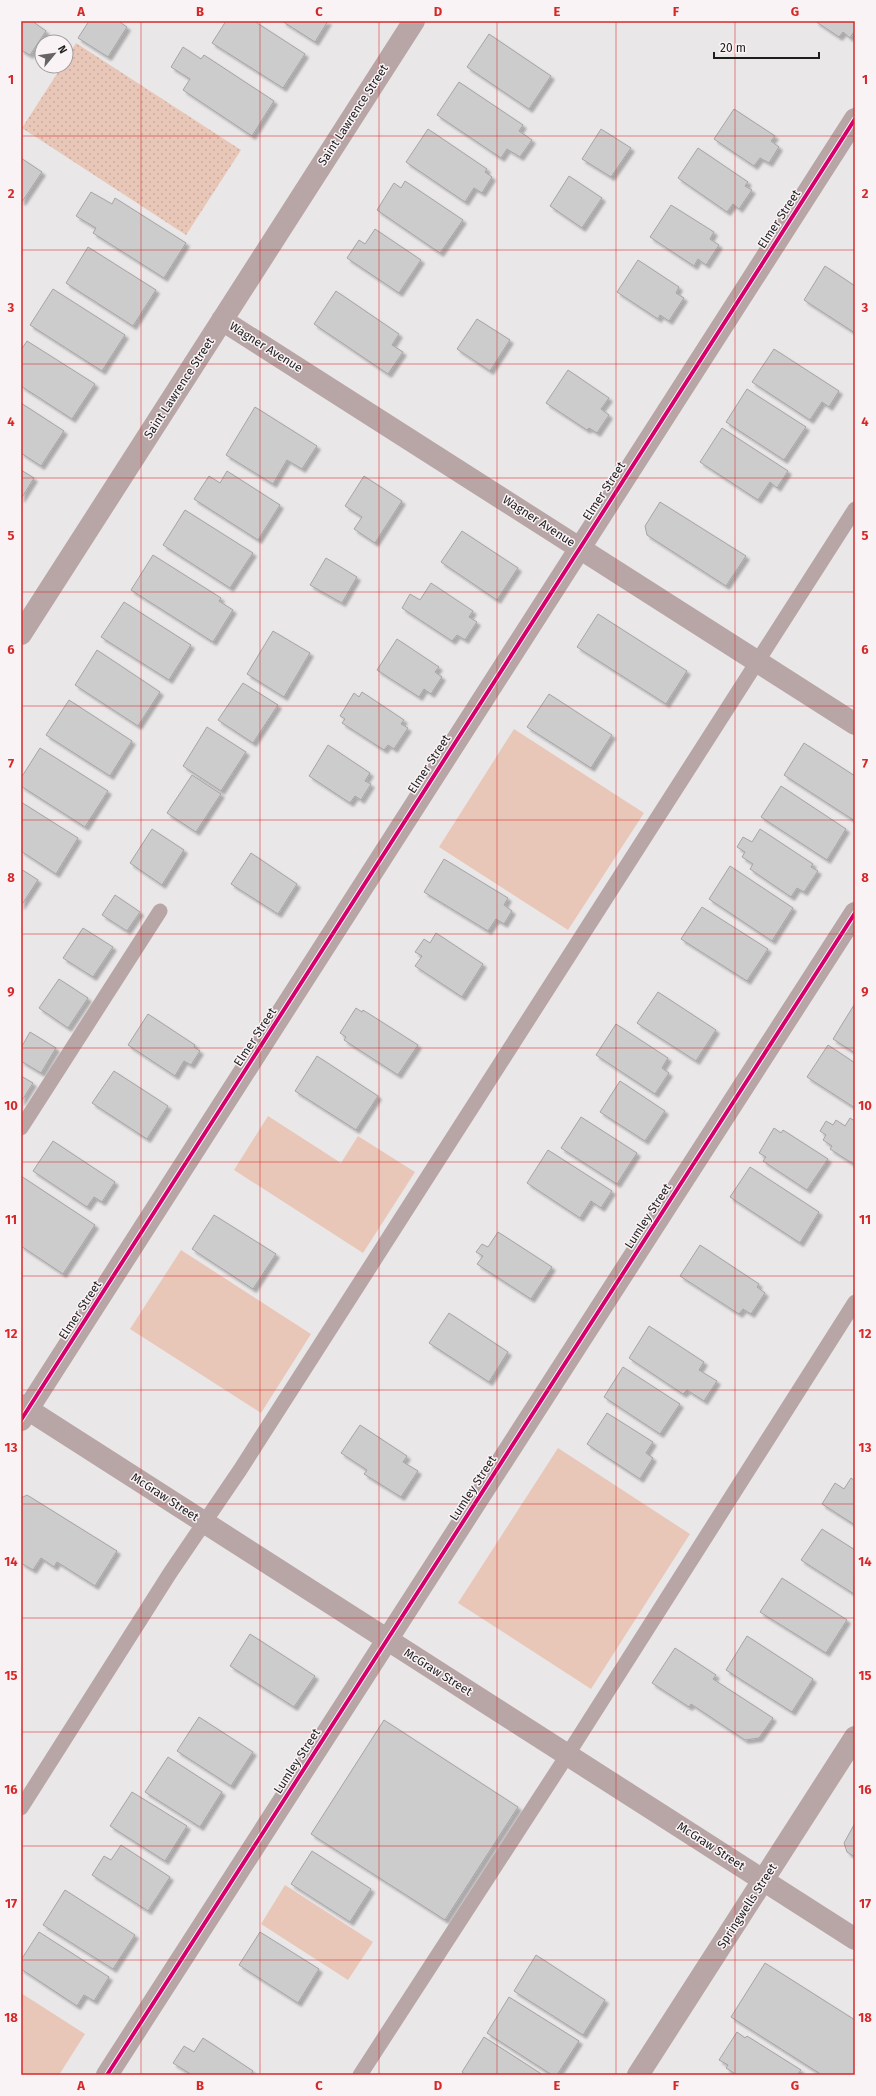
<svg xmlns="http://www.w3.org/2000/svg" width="876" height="2096" font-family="'Fira Sans',sans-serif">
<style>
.grass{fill:#e9c7b8}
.garden{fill:url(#garden-dots)}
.building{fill:#cdcccd;stroke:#a6a4a5;filter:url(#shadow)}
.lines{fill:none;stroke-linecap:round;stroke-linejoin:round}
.service{stroke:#b8a6a7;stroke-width:15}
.minor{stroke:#b8a6a7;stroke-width:22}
.tertiary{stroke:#b8a6a7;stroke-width:22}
.cycleway-casing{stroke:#f9f3f6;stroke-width:6}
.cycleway{stroke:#d6006c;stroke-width:4}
.grid{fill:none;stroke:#d62828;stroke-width:1;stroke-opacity:0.55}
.labels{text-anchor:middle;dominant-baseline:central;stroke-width:3;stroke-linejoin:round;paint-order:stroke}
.street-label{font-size:12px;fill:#1f1d1e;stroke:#f9f3f6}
.neatline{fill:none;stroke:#d62828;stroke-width:1.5}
.grid-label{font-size:13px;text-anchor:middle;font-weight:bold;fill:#d62828}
</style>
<defs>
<pattern id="garden-dots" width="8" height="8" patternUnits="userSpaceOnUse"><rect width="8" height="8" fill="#e9c7b8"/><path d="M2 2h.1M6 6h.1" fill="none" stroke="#c7aa9e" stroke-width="1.8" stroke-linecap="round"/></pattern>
<filter id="shadow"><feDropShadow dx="3.5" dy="3.5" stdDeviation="1" flood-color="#0004"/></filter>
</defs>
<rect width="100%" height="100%" fill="#eae7e8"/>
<!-- grass -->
<path class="grass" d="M514,729L644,813L568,930L439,847Z
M268,1116L341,1163L358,1136L415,1172L363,1253L234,1170Z
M181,1250L311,1334L261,1413L130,1329Z
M558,1448L690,1534L591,1689L458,1603Z
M285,1885L373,1942L348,1980L261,1924Z
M21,1993L85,2034L59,2075H21Z"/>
<!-- garden -->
<path class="garden" d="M76,43L241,150L186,235L22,128L62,66H66V59Z"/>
<!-- building -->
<path class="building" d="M21,21H32L46,31L30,55L21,50Z
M89,21H118L127,27L108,57L78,38Z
M226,21H254L305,54L283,88L212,43Z
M282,21H328L315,42Z
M815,21H855V30L850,38L843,32L839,37Z
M489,34L551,76L529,109L467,67Z
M183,47L201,59L204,55L274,101L252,136L183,90L190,79L171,67Z
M459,82L523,125L519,131L532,140L520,157L507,149L501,158L437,115Z
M734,109L775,136L771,141L779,147L769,163L760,158L754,166L714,139Z
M428,129L487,169L485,172L492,177L482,193L474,188L465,202L406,162Z
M601,129L631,148L611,177L582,159Z
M698,148L748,182L745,186L752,190L739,209L733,204L727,212L678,178Z
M21,158L42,172L22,202L21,201Z
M569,176L602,198L582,228L550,206Z
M405,181L463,220L440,253L377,210L394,183L401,188Z
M91,192L112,204L115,198L186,243L164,278L93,233L96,228L76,216Z
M671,205L714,232L710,239L719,245L706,265L698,259L694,266L650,237Z
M375,229L421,260L399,293L347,258L359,240L365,244Z
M88,247L156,290L133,326L66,283Z
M638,260L679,287L676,293L684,298L669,321L660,315L658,319L617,292Z
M825,266L855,286V333L804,300Z
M53,289L125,335L102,371L30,325Z
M336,291L399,334L392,345L403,352L388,374L314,324Z
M477,319L510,340L490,371L457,349Z
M27,341L95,384L72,419L21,386V350Z
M774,349L839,391L829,407L822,402L810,420L752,382Z
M568,370L609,398L601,409L609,415L597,433L589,428L587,430L546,403Z
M747,389L806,427L784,460L726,422Z
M21,403L64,431L41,466L21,453Z
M255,407L317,446L302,469L287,460L273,484L226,455Z
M722,428L788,471L777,488L770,482L758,500L700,462Z
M21,470L34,478L21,499Z
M227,471L280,505L258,540L194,499L209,476L220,483Z
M364,476L402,501L375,543L354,529L362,517L345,506Z
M660,502L746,556L726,586L647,535L645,526Z
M185,510L253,553L230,588L163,545Z
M462,531L518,568L497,600L441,562Z
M153,555L221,598L219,601L233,610L213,642L131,590Z
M326,558L357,577L342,603L310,585Z
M431,583L473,611L469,617L477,622L465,640L457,635L452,641L402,608L410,594L420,600Z
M124,602L191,645L169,680L101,637Z
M598,614L687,671L666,704L577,647Z
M273,631L310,653L284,697L247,674Z
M397,639L439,667L435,672L442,677L431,694L424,689L419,697L377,670Z
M97,650L160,692L138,726L75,685Z
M243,683L278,705L253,743L218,720Z
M362,692L404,720L401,724L408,728L394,749L388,745L384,750L342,723L345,719L340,716L354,693L359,697Z
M549,694L612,735L591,768L527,727Z
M69,700L132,741L110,776L46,735Z
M207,727L246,752L221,791L183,766Z
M804,743L855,776V821L784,775Z
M328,745L370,773L365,781L371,784L361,800L355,796L350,803L309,776Z
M40,748L108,791L85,827L21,786V778Z
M192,775L221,794L196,832L167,813Z
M781,786L846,829L827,860L761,817Z
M21,802L78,838L56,874L21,851Z
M152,829L184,850L162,885L130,863Z
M760,829L813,864L811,867L818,871L804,892L797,888L791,897L750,869L753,864L742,857L745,852L737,847L743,837L752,842Z
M251,853L297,884L278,914L231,884Z
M444,859L508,898L504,905L512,911L504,924L496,919L488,931L424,892Z
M730,866L793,908L772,941L709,899Z
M21,869L38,880L21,906Z
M115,895L140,912L127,931L102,915Z
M702,907L768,949L747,981L681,939Z
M83,928L113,947L93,977L63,958Z
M436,933L483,964L462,997L415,966L422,956L415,952L424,939L430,943Z
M59,979L88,998L68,1028L39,1008Z
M658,992L716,1030L696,1061L637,1023Z
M854,1005L855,1006V1053L833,1039Z
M356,1008L362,1012L363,1010L418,1045L398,1075L344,1040L346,1037L340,1033Z
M148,1014L195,1045L194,1047L200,1051L191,1065L184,1061L175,1076L128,1045Z
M616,1024L668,1058L662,1068L669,1073L655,1094L596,1055Z
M30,1032L56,1048L41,1073L21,1061V1048Z
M828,1045L855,1063V1108L807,1077Z
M317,1056L378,1096L356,1130L295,1091Z
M114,1071L168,1106L147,1139L92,1103Z
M21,1076L33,1083L21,1102Z
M620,1081L665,1111L645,1141L600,1112Z
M581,1117L637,1153L617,1184L561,1148Z
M850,1118L855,1121V1165L830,1149L832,1146L823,1140L826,1135L820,1131L826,1121L833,1125L836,1120L845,1126Z
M774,1128L781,1133L783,1130L828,1159L807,1190L763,1161L766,1157L759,1153Z
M53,1141L115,1182L102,1202L94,1197L87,1207L33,1171Z
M548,1150L612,1191L601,1208L591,1201L580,1218L527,1183Z
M750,1167L819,1212L800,1243L730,1197Z
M21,1176L95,1225L63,1274L21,1246Z
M214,1215L276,1254L253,1289L192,1249Z
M498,1232L552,1267L531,1299L477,1264L483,1256L476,1252L482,1244L488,1247Z
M700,1245L759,1284L757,1287L765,1293L751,1314L743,1309L739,1314L680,1276Z
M449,1313L508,1352L489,1382L429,1343Z
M649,1326L704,1362L699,1370L717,1381L704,1401L687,1390L683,1394L629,1358Z
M623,1367L680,1404L660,1434L604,1397Z
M607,1413L653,1442L646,1453L653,1458L640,1479L587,1444Z
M360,1425L407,1456L403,1462L418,1471L401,1497L364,1474L367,1470L341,1453Z
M851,1478L855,1481V1525L822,1504L835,1483L844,1489Z
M27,1495L117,1551L95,1586L57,1562L54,1567L41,1558L33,1570L21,1563V1498Z
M822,1529L855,1550L854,1594L801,1560Z
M782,1578L847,1620L826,1653L760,1612Z
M250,1634L315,1676L294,1707L230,1666Z
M747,1636L813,1679L792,1712L726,1670Z
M675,1648L716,1675L713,1679L773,1718L759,1738L745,1740L691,1704L689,1707L652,1683Z
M199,1717L253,1752L231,1786L177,1751Z
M384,1720L518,1807L445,1920L311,1834Z
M168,1757L222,1792L200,1827L145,1792Z
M132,1792L187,1826L165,1861L110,1826Z
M855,1823V1857L847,1852L844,1843Z
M121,1845L170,1877L148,1911L92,1875L104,1856L111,1860Z
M312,1851L371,1889L350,1922L291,1884Z
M65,1890L135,1935L113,1969L43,1925Z
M39,1932L109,1977L94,2001L84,1995L77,2006L21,1969V1960Z
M260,1932L319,1969L298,2003L239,1965Z
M536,1955L605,2000L583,2035L514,1991Z
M765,1963L855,2020V2075H822L731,2017Z
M509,1997L579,2041L557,2075H552L487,2033Z
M737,2032L745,2038L747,2036L801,2070L797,2075H737L726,2068L728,2065L719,2060Z
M484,2037L543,2075H466L462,2072Z
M203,2038L253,2071L250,2075H192L173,2063L184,2046L194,2052Z"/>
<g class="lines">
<!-- service -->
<path class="service" d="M21,1128L160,911
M21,1808L170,1573L240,1470L855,509
M360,2075L568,1754L855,1302"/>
<!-- minor -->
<path class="minor" d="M222,320L855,724
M21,634L414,21
M21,1420L855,119
M107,2075L855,913
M638,2075L855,1737"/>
<!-- tertiary -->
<path class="tertiary" d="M21,1405L855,1939"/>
<defs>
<path id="cycleway" d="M21,1420L855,119
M107,2075L855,913"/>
</defs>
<!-- cycleway casing -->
<use href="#cycleway" class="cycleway-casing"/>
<!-- cycleway -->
<use href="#cycleway" class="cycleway"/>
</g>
<!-- grid -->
<path class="grid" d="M141,21V2075M260,21V2075M379,21V2075M497,21V2075M616,21V2075M735,21V2075M21,136H855M21,250H855M21,364H855M21,478H855M21,592H855M21,706H855M21,820H855M21,934H855M21,1048H855M21,1162H855M21,1276H855M21,1390H855M21,1504H855M21,1618H855M21,1732H855M21,1846H855M21,1960H855"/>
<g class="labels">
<!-- street labels -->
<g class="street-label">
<text transform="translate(353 115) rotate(-57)">Saint Lawrence Street</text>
<text transform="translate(779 219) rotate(-57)">Elmer Street</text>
<text transform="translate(266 347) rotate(32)">Wagner Avenue</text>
<text transform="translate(179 388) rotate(-57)">Saint Lawrence Street</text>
<text transform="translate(604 491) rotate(-57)">Elmer Street</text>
<text transform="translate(539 521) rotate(33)">Wagner Avenue</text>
<text transform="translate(429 764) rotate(-57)">Elmer Street</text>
<text transform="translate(255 1037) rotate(-57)">Elmer Street</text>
<text transform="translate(648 1216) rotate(-57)">Lumley Street</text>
<text transform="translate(80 1310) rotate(-57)">Elmer Street</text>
<text transform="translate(473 1488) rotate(-57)">Lumley Street</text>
<text transform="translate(165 1497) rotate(33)">McGraw Street</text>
<text transform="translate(438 1672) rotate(32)">McGraw Street</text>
<text transform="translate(297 1761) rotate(-57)">Lumley Street</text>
<text transform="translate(711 1846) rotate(33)">McGraw Street</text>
<text transform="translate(747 1906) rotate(-57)">Springwells Street</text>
</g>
</g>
<!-- border -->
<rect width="876" height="2096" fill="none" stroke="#f9f3f6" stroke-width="44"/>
<!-- north arrow -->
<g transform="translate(54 54) rotate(61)"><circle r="19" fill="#f9f3f6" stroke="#a29da0"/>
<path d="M0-3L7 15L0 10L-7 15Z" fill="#666465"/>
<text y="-6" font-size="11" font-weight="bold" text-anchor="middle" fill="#1f1d1e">N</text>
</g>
<!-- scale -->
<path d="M714 52v6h105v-6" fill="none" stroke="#1f1d1e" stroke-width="2"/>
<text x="720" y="52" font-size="12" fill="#1f1d1e" stroke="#f9f3f6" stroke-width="3" paint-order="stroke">20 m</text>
<rect x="22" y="22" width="832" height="2052" class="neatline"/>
<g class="grid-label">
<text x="81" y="16">A</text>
<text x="200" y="16">B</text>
<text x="319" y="16">C</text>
<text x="438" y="16">D</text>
<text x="557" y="16">E</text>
<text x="676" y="16">F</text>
<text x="795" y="16">G</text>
<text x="11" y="84">1</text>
<text x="865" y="84">1</text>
<text x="11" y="198">2</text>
<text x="865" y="198">2</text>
<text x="11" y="312">3</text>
<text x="865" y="312">3</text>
<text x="11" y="426">4</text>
<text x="865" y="426">4</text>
<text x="11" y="540">5</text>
<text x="865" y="540">5</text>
<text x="11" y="654">6</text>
<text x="865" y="654">6</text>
<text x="11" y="768">7</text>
<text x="865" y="768">7</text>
<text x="11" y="882">8</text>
<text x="865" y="882">8</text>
<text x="11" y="996">9</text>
<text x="865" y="996">9</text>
<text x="11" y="1110">10</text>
<text x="865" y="1110">10</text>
<text x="11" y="1224">11</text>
<text x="865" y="1224">11</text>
<text x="11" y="1338">12</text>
<text x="865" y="1338">12</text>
<text x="11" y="1452">13</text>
<text x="865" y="1452">13</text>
<text x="11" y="1566">14</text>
<text x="865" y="1566">14</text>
<text x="11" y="1680">15</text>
<text x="865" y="1680">15</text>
<text x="11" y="1794">16</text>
<text x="865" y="1794">16</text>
<text x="11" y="1908">17</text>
<text x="865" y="1908">17</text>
<text x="11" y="2022">18</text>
<text x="865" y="2022">18</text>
<text x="81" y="2090">A</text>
<text x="200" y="2090">B</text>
<text x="319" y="2090">C</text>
<text x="438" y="2090">D</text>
<text x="557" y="2090">E</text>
<text x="676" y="2090">F</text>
<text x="795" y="2090">G</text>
</g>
</svg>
